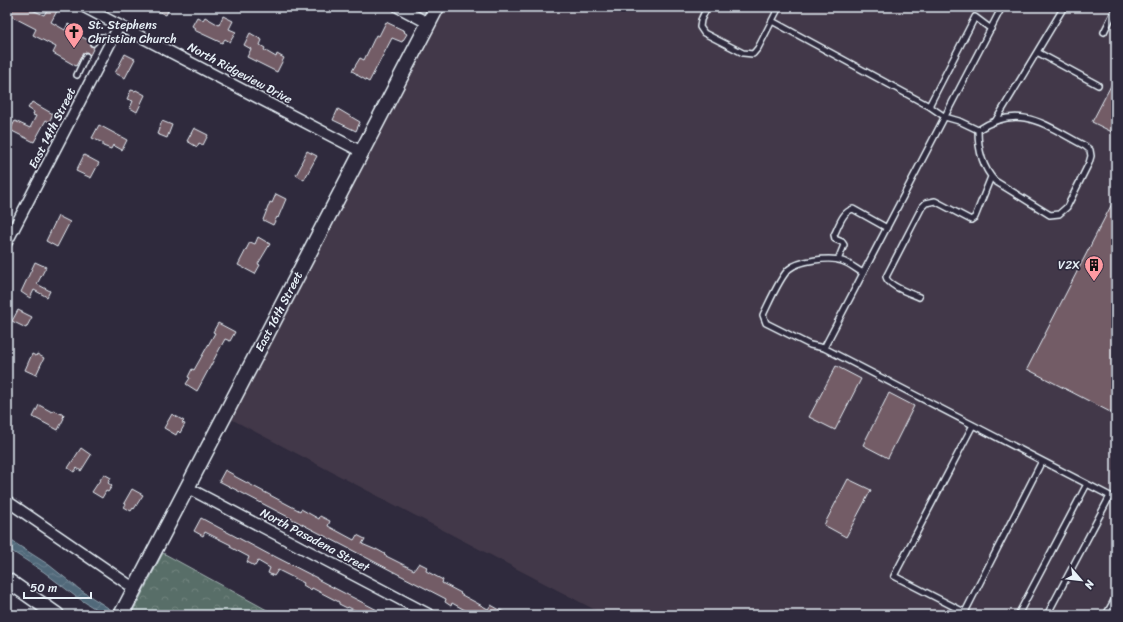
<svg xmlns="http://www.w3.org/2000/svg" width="1123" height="622" font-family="Sriracha,sans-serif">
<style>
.built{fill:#433949}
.forest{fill:url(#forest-crowns);stroke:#a0b0b0}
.water{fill:url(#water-waves);stroke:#8d9fac}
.building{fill:#735b66;stroke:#e8f1f8}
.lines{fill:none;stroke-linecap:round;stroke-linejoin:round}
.lane-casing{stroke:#e8f1f8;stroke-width:8}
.street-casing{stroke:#e8f1f8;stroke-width:13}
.secondary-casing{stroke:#e8f1f8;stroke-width:17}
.lane{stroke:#2f2a3d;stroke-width:5}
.street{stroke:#2f2a3d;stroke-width:10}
.secondary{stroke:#2f2a3d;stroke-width:14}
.labels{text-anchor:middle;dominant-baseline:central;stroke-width:3.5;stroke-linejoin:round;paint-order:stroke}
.poi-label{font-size:12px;fill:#e8f1f8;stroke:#2f2a3d;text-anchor:start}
.street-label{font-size:12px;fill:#e8f1f8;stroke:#2f2a3d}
</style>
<defs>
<pattern id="forest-crowns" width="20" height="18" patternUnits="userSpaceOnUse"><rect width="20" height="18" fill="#596e67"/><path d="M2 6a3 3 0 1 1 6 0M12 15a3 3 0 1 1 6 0" fill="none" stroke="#71837e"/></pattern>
<pattern id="water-waves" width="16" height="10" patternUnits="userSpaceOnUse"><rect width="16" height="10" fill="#51697a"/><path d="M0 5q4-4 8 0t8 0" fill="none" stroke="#6a7f8e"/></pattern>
</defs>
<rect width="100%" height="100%" fill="#2f2a3d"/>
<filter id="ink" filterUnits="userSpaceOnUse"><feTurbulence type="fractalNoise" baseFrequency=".025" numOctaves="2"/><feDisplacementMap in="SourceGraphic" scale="8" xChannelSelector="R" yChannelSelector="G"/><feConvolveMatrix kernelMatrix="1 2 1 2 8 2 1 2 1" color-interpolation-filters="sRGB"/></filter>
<g filter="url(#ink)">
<!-- built -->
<path class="built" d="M444,7H1116V615H605L231,419Z"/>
<!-- forest -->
<path class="forest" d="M163,553L276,615H131Z"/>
<!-- water -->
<path class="water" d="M7,538L49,565L79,589L119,615H105L75,596L44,572L7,548Z"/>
<!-- building -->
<path class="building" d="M7,7H25L44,15L49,7L57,11L51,22L65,30L68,24L82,32L80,36L90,41V46L94,47L90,55L87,52L83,53L76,66L53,53L56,47L33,35L36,29L7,14Z
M149,7H170L166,15Z
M223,16L233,21L229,29L236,32L230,42L225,39L222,43L194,30L195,28L192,26L197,17L203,20L205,17L219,25Z
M386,22L405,31L404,32L407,34L402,42L392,38L369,82L357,75V74L352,71L360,58L364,60L376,35L379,36Z
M250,33L262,40L260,45L265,48L264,50L276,57L277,54L284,58L277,72L247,57L251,49L244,45Z
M125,54L135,59L125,78L115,73Z
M1116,76V134L1092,122Z
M131,90L135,91L136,90L145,95L137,112L130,108L133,101L127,99Z
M32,102L53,114L49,122L46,120L34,142L10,130L15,121L30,128L36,116L33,115L34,112L28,108Z
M338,109L360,122L356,131L333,120Z
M162,121L172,125L167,138L157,134Z
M99,125L127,140L122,150L113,145L111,149L103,146V143L92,138Z
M194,128L208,135L203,145L199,143L197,147L187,141Z
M307,151L317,156L304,180L296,175L302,164L301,163Z
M84,155L99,163L91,178L76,171Z
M276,194L286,199L278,218L277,217L273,225L263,220L270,202L272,203Z
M1116,196V415L1027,369Z
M58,216L70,222L57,247L46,241Z
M258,237L270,244L258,264L260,265L255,274L238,265L250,242L255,244Z
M35,262L46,267L37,284L50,291L47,297L34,290L30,298L21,292Z
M18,310L32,317L26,328L12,321Z
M218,323L235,332L230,341L225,339L197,391L186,384L190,378L188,377L192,369L194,370L215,333L213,332Z
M32,354L36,356L37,354L44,358L36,375L25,370Z
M836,366L861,379L835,430L809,417Z
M889,393L914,406L888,458L863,445Z
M39,405L52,412L53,410L64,415L63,418H64L58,430L33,417Z
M172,414L184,421L182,423L185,424L180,433L178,431L176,435L164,428Z
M81,448L91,455L81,471L77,468L74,472L68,468Z
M225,470L234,475V476L300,511L301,509L319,519L320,516L330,521L328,526L354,540L357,535L365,539L362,544L376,550V549L385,554L384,555L414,570L419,563L427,567L426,571L443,580L442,583L461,593L460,594L488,609L491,605L509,615H474L452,603L451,606L445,602L446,599L219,481Z
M104,474L111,478L108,483L112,486L108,492L106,491L102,498L92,492Z
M848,479L871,490L846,537L824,525Z
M132,489L143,495L134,509L133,508L131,511L124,507L126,504L124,503Z
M201,518L272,556V555L317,578V579L344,593L387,615H364L348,607L347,608L339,604V602L312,588L311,590L303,585L304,583L278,570L274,576L268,573L270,568L258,561L255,566L247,562L249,557L230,547L231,545L205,532L203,536L194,531Z"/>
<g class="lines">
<defs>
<path id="lane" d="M707,7L701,20L700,27L704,33L743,53L753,54L758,48L779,7
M1002,7L824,348L1116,499
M772,21L929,106L945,117L959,121L978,130C1021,102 1046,126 1085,146L1090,150L1091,156L1089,163L1067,207L1059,214L1050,215L995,181C982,167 978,148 978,130
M1104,32L1116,8
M93,43L98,37H103L111,41
M1037,52L1098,85
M77,75L86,56
M929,106L975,17L991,29
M996,120L1064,7
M838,260L844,245L842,242L835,239L834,235C839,226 842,212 853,209L887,228
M919,297C910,293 888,286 886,277L922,207L926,203L935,201L971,220L975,217L991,177
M824,348L810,345L766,323L763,315C769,303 780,277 789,269C798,261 830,256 842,261C849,263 856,269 863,273
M965,612L1042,461
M970,615L894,576L973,425
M1018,615L1087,484
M1047,615L1110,496
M1106,615L1116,597"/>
<path id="street" d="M84,7L362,152
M398,7L428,23
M7,242L119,26
M188,488L430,615
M7,501L135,589"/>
<g id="secondary">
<path d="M7,580L57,615"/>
<path id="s1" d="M121,615L437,7"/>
</g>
</defs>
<!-- lane casing -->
<use href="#lane" class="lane-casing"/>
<!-- street casing -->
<use href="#street" class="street-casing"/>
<!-- secondary casing -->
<use href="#secondary" class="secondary-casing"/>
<!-- lane -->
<use href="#lane" class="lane"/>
<!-- street -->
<use href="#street" class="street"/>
<!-- secondary -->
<use href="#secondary" class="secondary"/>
</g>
</g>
<!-- icons -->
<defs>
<symbol id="church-pin" viewBox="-11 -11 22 30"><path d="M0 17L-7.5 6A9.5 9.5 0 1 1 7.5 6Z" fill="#ff9aa2" stroke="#2f2a3d"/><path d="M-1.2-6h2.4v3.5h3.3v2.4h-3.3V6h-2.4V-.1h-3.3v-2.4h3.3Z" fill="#111"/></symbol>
<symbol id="building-pin" viewBox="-11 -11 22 30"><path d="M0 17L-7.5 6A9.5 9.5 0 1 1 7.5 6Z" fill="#ff9aa2" stroke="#2f2a3d"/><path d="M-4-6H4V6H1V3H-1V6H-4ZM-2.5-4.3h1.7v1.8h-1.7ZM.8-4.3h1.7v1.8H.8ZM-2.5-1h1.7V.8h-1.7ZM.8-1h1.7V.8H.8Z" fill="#111"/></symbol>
</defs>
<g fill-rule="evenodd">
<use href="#church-pin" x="63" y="21" width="22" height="30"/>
<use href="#building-pin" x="1083" y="254" width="22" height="30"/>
</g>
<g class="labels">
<!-- poi labels -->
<g class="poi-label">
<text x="88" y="25">St. Stephens<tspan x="88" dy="14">Christian Church</tspan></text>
<text x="1080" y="265" text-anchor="end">V2X</text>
</g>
<!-- street labels -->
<g class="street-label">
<text transform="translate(240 73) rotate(28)">North Ridgeview Drive</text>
<text transform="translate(52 128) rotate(-63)">East 14th Street</text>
<text stroke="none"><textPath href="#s1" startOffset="342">East 16th Street</textPath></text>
<text transform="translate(315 540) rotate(28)">North Pasadena Street</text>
</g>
</g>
<!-- margin -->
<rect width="1123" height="622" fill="none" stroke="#2f2a3d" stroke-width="24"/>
<rect x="12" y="12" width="1099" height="598" fill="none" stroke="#e8f1f8" stroke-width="1.5" filter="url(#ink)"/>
<!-- north arrow -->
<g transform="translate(1081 580) rotate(118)" stroke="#2f2a3d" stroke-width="3" paint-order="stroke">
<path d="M0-3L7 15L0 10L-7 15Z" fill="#e8f1f8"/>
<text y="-6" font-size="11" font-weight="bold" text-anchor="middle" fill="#e8f1f8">N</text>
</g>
<!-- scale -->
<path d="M24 592v6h67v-6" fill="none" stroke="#e8f1f8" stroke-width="2"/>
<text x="30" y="592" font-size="12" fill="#e8f1f8" stroke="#2f2a3d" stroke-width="3" paint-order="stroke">50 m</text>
</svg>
